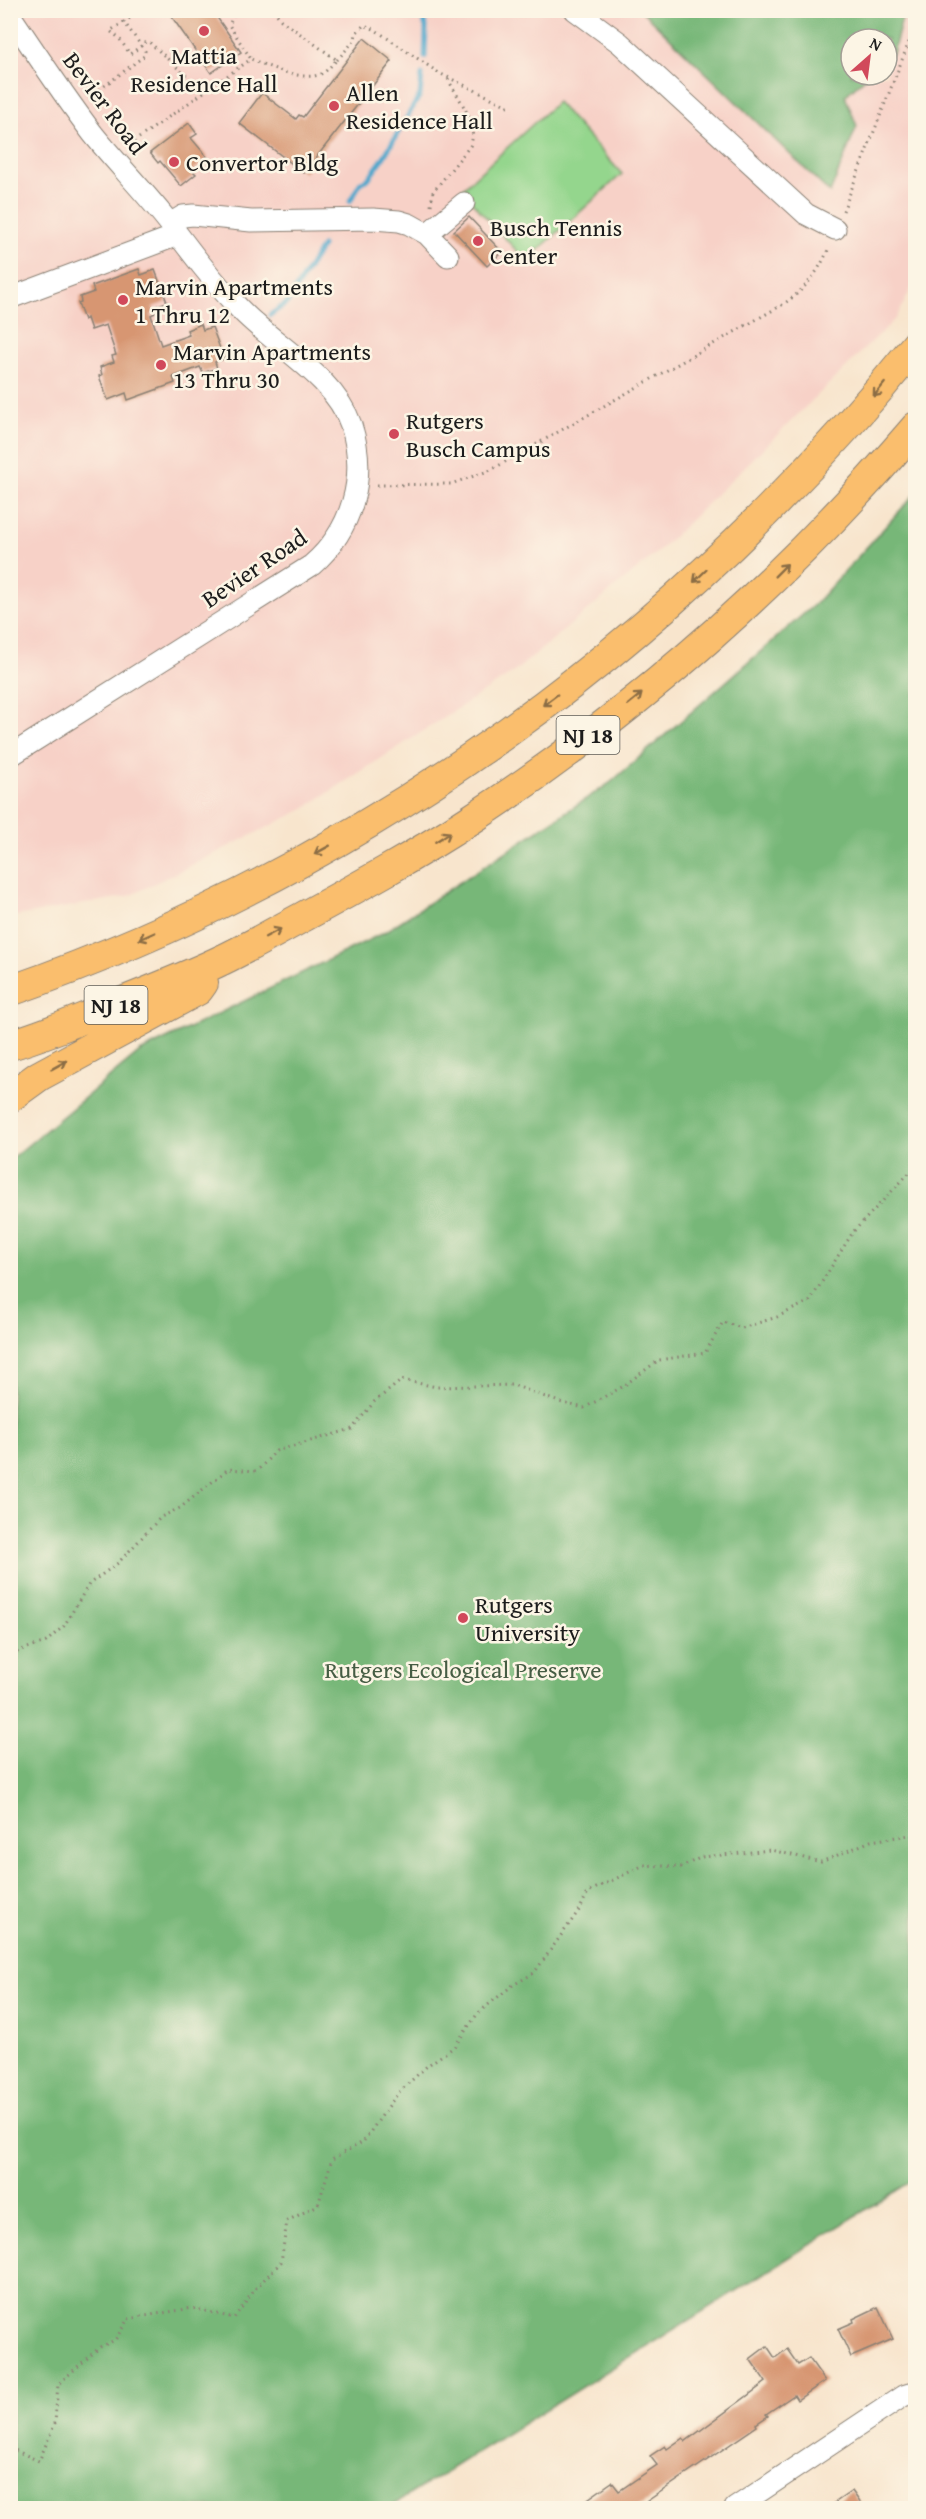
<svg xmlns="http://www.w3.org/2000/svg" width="926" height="2519" font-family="'Gentium Book Plus',serif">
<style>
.built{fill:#f7d1c7;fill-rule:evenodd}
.green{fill:#94d68d;stroke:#587954;stroke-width:1.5}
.forest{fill:#77b778;stroke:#4a6a4a;stroke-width:1.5}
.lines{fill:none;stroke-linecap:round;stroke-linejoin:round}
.stream{stroke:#4fa7cc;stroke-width:5}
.building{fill:#d79672}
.minor-casing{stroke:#8a8074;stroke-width:23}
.highway-casing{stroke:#8a8074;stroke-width:32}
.path{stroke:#8a8074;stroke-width:3;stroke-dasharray:1.5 4.5;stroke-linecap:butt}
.minor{stroke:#fff;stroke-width:21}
.highway{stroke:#fabe6d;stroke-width:30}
.oneway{stroke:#8b6d44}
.poi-dot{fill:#d1495b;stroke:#fcf5e5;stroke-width:2}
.labels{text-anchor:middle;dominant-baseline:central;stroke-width:5;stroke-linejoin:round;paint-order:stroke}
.shield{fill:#fcf5e5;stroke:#5f5d58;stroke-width:1.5}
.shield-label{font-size:22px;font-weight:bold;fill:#1c1c1c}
.poi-label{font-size:24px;fill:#1c1c1c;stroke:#fcf5e5;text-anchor:start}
.street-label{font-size:24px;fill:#1c1c1c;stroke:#fcf5e5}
.park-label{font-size:24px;fill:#465d44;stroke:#fcf5e5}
</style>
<rect width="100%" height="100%" fill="#fcf5e5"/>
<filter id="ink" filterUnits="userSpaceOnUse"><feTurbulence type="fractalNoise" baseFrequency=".0167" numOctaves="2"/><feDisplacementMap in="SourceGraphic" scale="12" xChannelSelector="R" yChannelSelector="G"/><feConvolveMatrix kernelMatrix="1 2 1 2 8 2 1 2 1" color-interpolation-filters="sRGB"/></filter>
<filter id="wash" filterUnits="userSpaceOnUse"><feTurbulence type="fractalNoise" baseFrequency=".008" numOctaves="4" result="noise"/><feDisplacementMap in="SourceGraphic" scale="24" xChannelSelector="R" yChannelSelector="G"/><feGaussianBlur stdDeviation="1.35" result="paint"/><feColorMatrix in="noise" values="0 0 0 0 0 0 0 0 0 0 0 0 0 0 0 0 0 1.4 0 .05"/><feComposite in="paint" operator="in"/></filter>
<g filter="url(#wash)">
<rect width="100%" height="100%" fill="#f8e5cd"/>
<!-- built -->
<path class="built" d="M10,11H915V281L896,318L661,549L514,672L300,811L129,896L11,917ZM851,39H887V75H851Z"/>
<!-- green -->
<path class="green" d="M557,102L622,174L526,261L461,190Z"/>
<!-- forest -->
<path class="forest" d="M642,11H904L893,53L887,58V39H851V75H868L845,96L857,126L830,193Z
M915,494V2179L388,2508H11V1159L140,1052L383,933L610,783L815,604Z"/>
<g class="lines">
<!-- stream -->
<path class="stream" d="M419,10L426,27L425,57
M350,201L361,182L368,179L382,160L420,95L422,75
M270,315L287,303L322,246"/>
</g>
<g id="blocks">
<!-- building -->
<path class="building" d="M167,10H212L241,52L211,73Z
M364,38L392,61L304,173L239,123L262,93L296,119L299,115L303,117Z
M189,123L197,134L191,138L208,158L193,171L196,174L181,186L160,161L158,163L150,153Z
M469,217L502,252L487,266L454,231Z
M139,269L141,275L155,270L167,302L153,307L155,313L151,315L161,345L189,335L187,330L201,324L203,330L212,327L224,359L215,362L217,368L203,373L200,367L173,377L175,383L128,400L126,393L108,400L99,376L102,375L100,367L114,362L112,356L116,355L106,325L91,330L87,318L84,320L78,303L81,302L80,297L94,292L92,286Z
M878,2307L893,2339L851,2357L838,2329L854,2322L853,2319Z
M767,2346L775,2358L787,2349L798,2365L809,2358L825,2381L797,2400L794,2395L766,2414L768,2416L756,2424L757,2426L637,2508H575L612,2482L619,2491L657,2465L650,2456L665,2446L667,2449L683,2438L686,2441L766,2382L750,2359Z
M852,2491L864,2508H827Z"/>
</g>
</g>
<g filter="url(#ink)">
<use href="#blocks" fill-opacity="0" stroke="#8a8074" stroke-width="1.5"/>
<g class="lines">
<defs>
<path id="minor" d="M575,10L620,43L806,214L835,229
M10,15C37,55 64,96 93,134C118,165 146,193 170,224C191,252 212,280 236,305C271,344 334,375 351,425C368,477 352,530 312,565L10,756
M170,224L183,216L193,215L251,221L373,219L399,221L409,224L427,234L448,256
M427,234L464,203
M10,298L178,235
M735,2508L903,2396L916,2392"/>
<path id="highway" d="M10,991C370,865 677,640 916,345
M10,1045C48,1034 84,1018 120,1003C154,989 189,976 222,960C249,947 275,932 301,918C358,887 415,856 470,820C636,712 787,578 916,427
M10,1097L39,1076L198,990L203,983"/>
</defs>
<!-- minor casing -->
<use href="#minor" class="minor-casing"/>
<!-- highway casing -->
<use href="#highway" class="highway-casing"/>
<!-- path -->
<path class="path" d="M236,10L229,25L251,59
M124,22L110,31L119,38L130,54L148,41L204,92
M337,60L355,40L356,33L364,25L374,29L439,73L510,107
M90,97L144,56L145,51L124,22L136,14L134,10
M129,145L251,59C269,67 305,83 323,73C328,70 333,63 337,60L281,20L274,10
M431,205L433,192L470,146C480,124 458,99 448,79
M843,211L916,24
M377,485L451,484L491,470L782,305C805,290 818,273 829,248
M10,1662L18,1651L46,1642L64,1626L89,1584L118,1563L161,1517L180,1508L228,1469L257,1471L276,1451L352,1429L374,1402L402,1380L437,1387L513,1385L559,1402L584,1408L622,1387L659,1360L705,1353L723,1322L742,1328L777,1317L810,1301L853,1232L914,1168L916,1154
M10,2448L39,2461L55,2423L58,2384L100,2347L115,2340L128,2319L192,2308L234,2318L256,2288L281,2262L287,2221L318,2205L332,2159L363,2142L398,2093L428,2065L454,2047L478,2013L513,1985L534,1973L580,1909L588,1892L644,1865L681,1867L702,1857L771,1850L821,1862L871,1841L916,1834"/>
<!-- minor -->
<use href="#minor" class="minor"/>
<!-- highway -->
<use href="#highway" class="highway"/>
</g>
<!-- one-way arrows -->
<defs><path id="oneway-shaft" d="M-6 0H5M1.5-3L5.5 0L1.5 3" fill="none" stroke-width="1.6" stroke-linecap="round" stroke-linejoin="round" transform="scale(1.5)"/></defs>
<g class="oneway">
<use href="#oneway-shaft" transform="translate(879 390) rotate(129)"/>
<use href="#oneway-shaft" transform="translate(781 570) rotate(-45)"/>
<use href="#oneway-shaft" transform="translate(700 576) rotate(136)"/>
<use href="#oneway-shaft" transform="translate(635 699) rotate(-39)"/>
<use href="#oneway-shaft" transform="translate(550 700) rotate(143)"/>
<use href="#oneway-shaft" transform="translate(443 837) rotate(-32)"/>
<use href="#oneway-shaft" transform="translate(322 850) rotate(151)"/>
<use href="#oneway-shaft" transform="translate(273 933) rotate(-28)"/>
<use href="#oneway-shaft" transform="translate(147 936) rotate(156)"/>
<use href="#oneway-shaft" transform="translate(59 1065) rotate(-29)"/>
</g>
</g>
<!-- markers -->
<g class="poi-dot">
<circle cx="204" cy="31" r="6"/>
<circle cx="334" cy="106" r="6"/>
<circle cx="174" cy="162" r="6"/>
<circle cx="478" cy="241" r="6"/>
<circle cx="123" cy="300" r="6"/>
<circle cx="161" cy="365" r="6"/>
<circle cx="394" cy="434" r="6"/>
<circle cx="463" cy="1618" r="6"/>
</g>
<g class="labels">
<!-- shield labels -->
<g class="shield">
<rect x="556.5" y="716" width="63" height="38" rx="4.5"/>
<rect x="84.5" y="986" width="63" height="38" rx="4.5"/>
</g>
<g class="shield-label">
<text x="588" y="735">NJ 18</text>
<text x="116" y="1005">NJ 18</text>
</g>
<!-- poi labels -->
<g class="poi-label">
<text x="204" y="55" text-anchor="middle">Mattia<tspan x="204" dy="28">Residence Hall</tspan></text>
<text x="346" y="92">Allen<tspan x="346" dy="28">Residence Hall</tspan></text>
<text x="186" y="162">Convertor Bldg</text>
<text x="490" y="227">Busch Tennis<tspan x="490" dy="28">Center</tspan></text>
<text x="135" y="286">Marvin Apartments<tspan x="135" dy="28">1 Thru 12</tspan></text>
<text x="173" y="351">Marvin Apartments<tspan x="173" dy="28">13 Thru 30</tspan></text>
<text x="406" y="420">Rutgers<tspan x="406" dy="28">Busch Campus</tspan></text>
<text x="475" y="1604">Rutgers<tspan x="475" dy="28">University</tspan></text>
</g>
<!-- street labels -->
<g class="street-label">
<text transform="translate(105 103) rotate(53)">Bevier Road</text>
<text transform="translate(254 568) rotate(-34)">Bevier Road</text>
</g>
<!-- park labels -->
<g class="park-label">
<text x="463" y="1669">Rutgers Ecological Preserve</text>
</g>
</g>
<!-- margin -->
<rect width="926" height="2519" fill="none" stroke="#fcf5e5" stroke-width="36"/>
<!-- north arrow -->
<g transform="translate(869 57) rotate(28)"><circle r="28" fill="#fcf5e5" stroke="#a29e95" stroke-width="1.5"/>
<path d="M0-4.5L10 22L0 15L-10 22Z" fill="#d1495b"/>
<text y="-9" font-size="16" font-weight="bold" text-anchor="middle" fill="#1c1c1c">N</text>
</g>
</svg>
